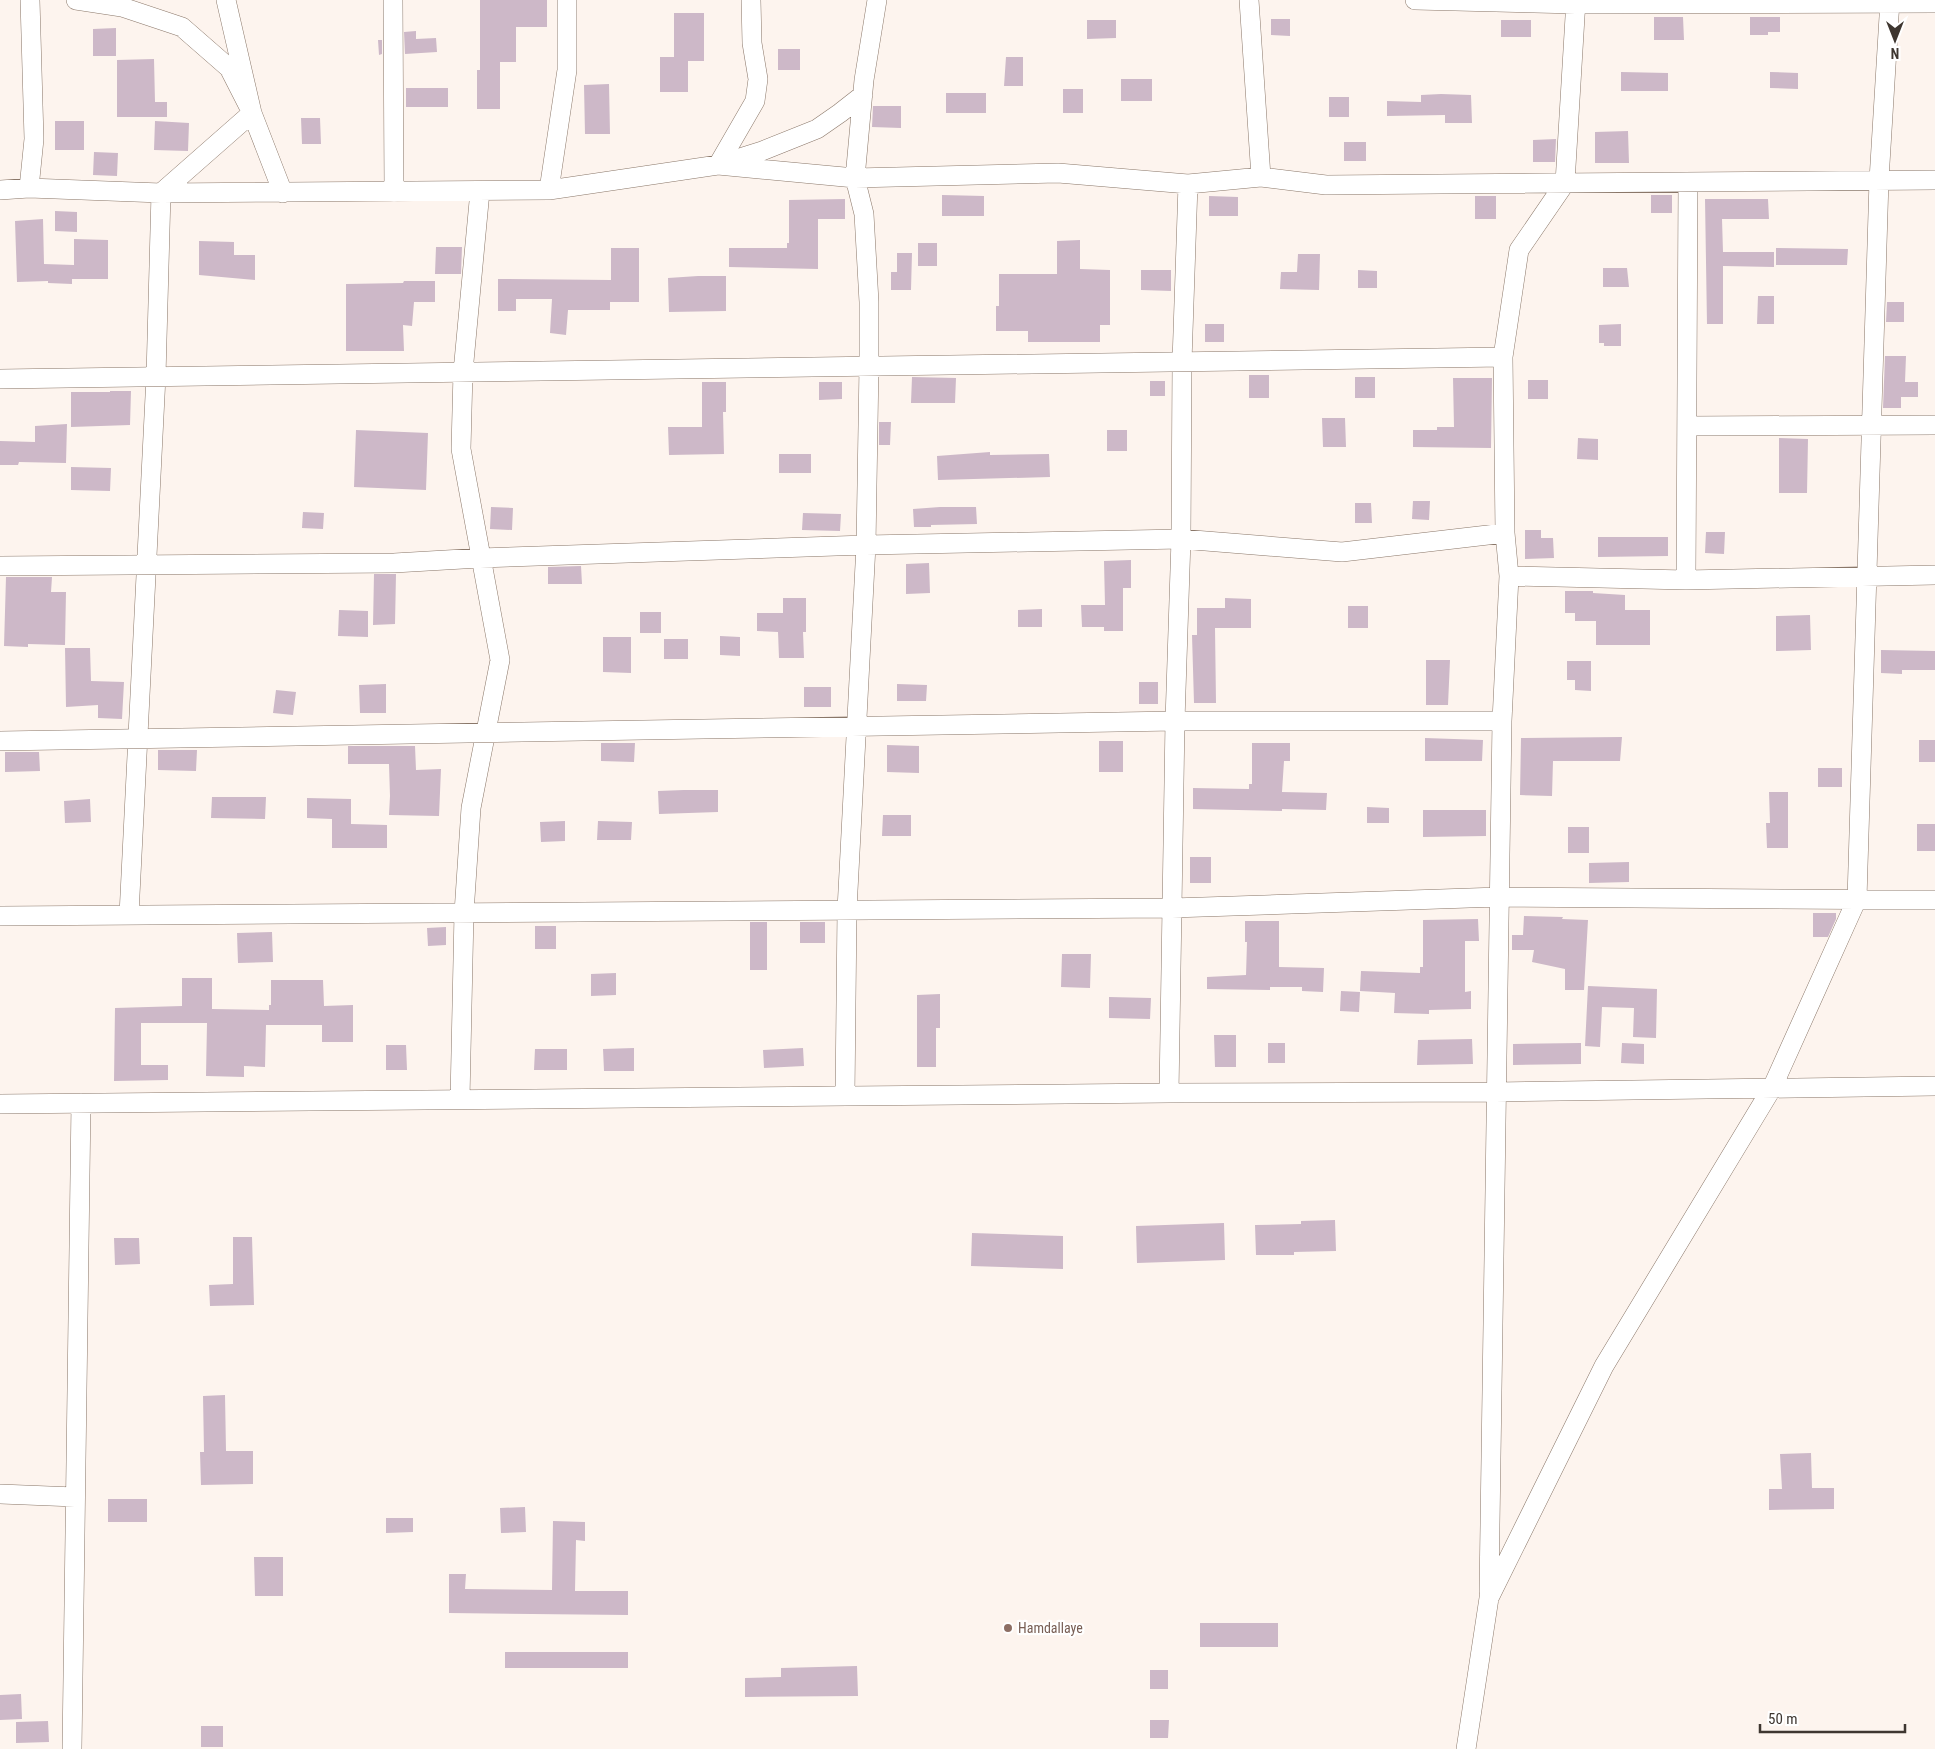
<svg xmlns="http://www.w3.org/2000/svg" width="1935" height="1749" font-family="'Roboto Condensed',sans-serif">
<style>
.building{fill:#cdb8c8}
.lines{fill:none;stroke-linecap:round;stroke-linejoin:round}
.minor-casing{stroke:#8a7769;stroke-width:20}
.minor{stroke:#fff;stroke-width:19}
.education-dot{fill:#8d6e63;stroke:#fff;stroke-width:2}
.labels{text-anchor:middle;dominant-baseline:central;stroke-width:4.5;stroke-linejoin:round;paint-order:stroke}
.education-label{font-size:14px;fill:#785e54;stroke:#fff;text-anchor:start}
</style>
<rect width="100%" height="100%" fill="#fdf4ee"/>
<!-- building -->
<path class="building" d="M480,0H547V27H516V62H500V109H477V70H480Z
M674,13H704V61H688V92H660V57H674Z
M1654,17H1683L1684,40H1654Z
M1750,17H1780V32H1768V35H1750Z
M1271,19H1290V36L1271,35Z
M1087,20H1116V38L1087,39Z
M1501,20H1531V37H1501Z
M116,28V56H93V29Z
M416,31V39L436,38L437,52L405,54L404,32Z
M378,40H382V54L379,55Z
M778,49H800V70H778Z
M1006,57H1023V86H1004Z
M154,59L155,102H167V117H117V60Z
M1621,72L1668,73V91H1621Z
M1770,72L1798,73V89L1770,88Z
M1121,79H1152V101H1121Z
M609,84L610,134H585L584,85Z
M406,88H448V107H406Z
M1063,89H1083V113H1063Z
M946,93H986V113H946Z
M1441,94L1471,95L1472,123H1445V115L1387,116V101L1421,102V95Z
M1329,97H1349V117H1329Z
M873,106H901V128L872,127Z
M301,118H320L321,144H302Z
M55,121H84V150H55Z
M155,121L189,123L188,151L154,150Z
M1628,131L1629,163H1595V132Z
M1556,139L1555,162H1533V140Z
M1344,142H1366V161H1344Z
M94,152L118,153L117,176L93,175Z
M942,195L984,196V216H942Z
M1651,195H1672V213H1651Z
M1209,196L1238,197V216H1209Z
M1475,196H1496V219H1475Z
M845,199V219H818V269L729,267V248H787V243H789V200Z
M1705,199H1768L1769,219H1722L1723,252H1774V267L1723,266V324H1707Z
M55,211L77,212V232L55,231Z
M43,219L44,264L74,265V239L108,240V279H72V284L48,283V281L17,282L15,221Z
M1080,240V269L1110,270V325H1100V342H1028V331H996V306H999V274H1057V241Z
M199,241L234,242V255H255V280L199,275Z
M918,243H937V266H918Z
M436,247H462L461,274H435Z
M611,248H639V302H610V310H568L566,335L550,333L552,299H516V311H498V279L611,280Z
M1776,248L1848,249L1847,265H1776Z
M897,253H912L911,290H891V272H897Z
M1298,254H1320L1319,290L1280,289L1281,272H1297Z
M1603,268H1627L1629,287H1603Z
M1141,270H1171V291L1141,290Z
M1358,270L1377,271V288H1358Z
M698,276H726V311L669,312L668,278Z
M404,281H435V302H414L412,326L403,325L404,351H346V284L403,283Z
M1758,296H1774V324H1757Z
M1887,302H1904V322H1886Z
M1205,324H1224V342H1205Z
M1621,324V346H1604V343H1599V325Z
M1885,356H1906L1905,382H1918V397H1901V408H1883Z
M1249,375H1269V398H1249Z
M912,377L956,378L955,403H911Z
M1355,377H1375V398H1355Z
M1453,378H1492L1491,448L1413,447V430H1437V427H1454Z
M1528,380H1548V399H1528Z
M1150,381H1165V396H1150Z
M702,382H726V412H723L724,454L669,455L668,427H702Z
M819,382H842V399L819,400Z
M110,391H131L130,425L71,427V392H110Z
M1322,418H1345L1346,447H1323Z
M879,422H891L890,445H879Z
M67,424L66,463L19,462L18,465H0V441L35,442V426Z
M356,430L428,433L426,490L354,487Z
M1107,430H1127V451H1107Z
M1578,438L1598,439V460L1577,459Z
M1779,438L1808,439L1807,493H1779Z
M990,452V455L1049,454L1050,477L938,480L937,456Z
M779,454H811V473H779Z
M71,467L111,468L110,491L71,490Z
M1413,501H1430L1429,520L1412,519Z
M1355,503H1371L1372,523H1355Z
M491,507L513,508L512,530L490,529Z
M940,507H976L977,524L931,525V527H914L913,509Z
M303,512L324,513L323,529L302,528Z
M803,513L841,514L840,531L802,530Z
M1525,530H1541V538H1553L1554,558L1525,559Z
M1706,532H1725L1724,554L1705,553Z
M1598,537H1668V556L1598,557Z
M1131,560V588H1123V631H1104V627H1082L1081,605H1105L1104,561Z
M929,563L930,593L906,594V564Z
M581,566L582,584H548V567Z
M374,574H396L395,624L373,625Z
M6,577H52L51,592H66L65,645L28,644V647L4,646Z
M1565,591H1593V593L1625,595V610H1650V645H1596V621H1575V613H1565Z
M783,598H806V632H803L804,658H779L778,632L757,631V613H783Z
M1225,598L1251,599V628H1215L1216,703H1194L1192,635H1197V608H1225Z
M1348,606H1368V628H1348Z
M1042,609V627H1018V610Z
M339,610L368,611V637L338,636Z
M640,612H661V633H640Z
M1810,615L1811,650L1776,651V616Z
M720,636L740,637V656L720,655Z
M603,637H631V673L603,672Z
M664,639H688V659H664Z
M65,648H90L91,681L124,682L122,719L98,718V705L66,707Z
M1881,650L1935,651V670H1902V674L1881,673Z
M1426,660H1450L1448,705H1426Z
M1567,661H1591V691L1575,690V680H1567Z
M1139,682H1158V704H1139Z
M386,684V713H360L359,685Z
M897,684L927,685L926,701H897Z
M804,687H831V707H804Z
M276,690L296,692L293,715L273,713Z
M1622,737L1620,761H1553L1552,796L1520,795L1521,738Z
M1425,738L1483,740L1482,761H1425Z
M1919,740H1935V762H1919Z
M1099,741H1123V772H1099Z
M601,743H635L634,762L601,761Z
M1252,743H1290V761H1284L1282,792L1327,793L1326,810L1282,809V811L1193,809V788L1249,789V784H1252Z
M887,745L919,746V773L887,772Z
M348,746H415L416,770L441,769L439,816L389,815L390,796L389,764H348Z
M158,750H197L196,771L158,770Z
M5,752H39L40,771L5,772Z
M1818,768H1842V787H1818Z
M684,790H718V812L659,814L658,791Z
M1769,792H1788V848H1767L1766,823H1770Z
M212,797H266L265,819L211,818Z
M307,798L351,799V824L387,825V848H332V819L307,818Z
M90,799L91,822L65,823L64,801Z
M1367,807L1389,808V823H1367Z
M1423,810H1486V836L1423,837Z
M883,815H911V836H882Z
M565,821V841L541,842L540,822Z
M598,821L632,822L631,840H597Z
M1917,824H1935V851H1917Z
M1568,827H1589V853H1568Z
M1190,857H1211V883H1190Z
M1629,862V882L1589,883V863Z
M1813,913H1836V919L1828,937H1813Z
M1524,916L1563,917L1562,919L1588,920L1584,990H1565V969L1532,962L1534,950H1512V935H1523Z
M1478,919L1479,941H1465V992L1471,991V1009L1429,1010V1014L1394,1013L1395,993L1360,991L1361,971L1420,973V967H1423V920Z
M1245,921H1279V967L1324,968L1323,992L1302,991V987H1270V990L1207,989V977L1246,975L1247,942H1245Z
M750,922H767V970H750Z
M800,922H825V943H800Z
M535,926H556V949H535Z
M446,927V945L428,946L427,928Z
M272,932L273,962L238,963L237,933Z
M1062,954H1091L1090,988L1061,987Z
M616,973V995L591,996V974Z
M182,978H212V1009L269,1010V1005H271V980H323L324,1006L353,1005V1042H322V1025H266L265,1067L244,1066V1077L206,1076L207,1023H141V1065H168V1080L114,1081L115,1008L182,1006Z
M1588,986L1657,989L1656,1038L1633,1037L1634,1008L1602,1007L1600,1047L1585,1046Z
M1341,991L1360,992L1359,1012L1340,1011Z
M940,994V1028H936V1067H917V995Z
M1109,997L1151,998L1150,1019L1109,1018Z
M1214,1035H1236V1067H1215Z
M1472,1039L1473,1064L1417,1065L1418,1040Z
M1268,1043H1285V1063H1268Z
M1581,1043V1064L1513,1065V1044Z
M1622,1043L1644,1044V1064L1621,1063Z
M386,1045H406L407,1070H386Z
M634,1048V1071H604L603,1049Z
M803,1048L804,1066L764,1068L763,1050Z
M535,1049H567V1070H534Z
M1335,1220L1336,1251L1294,1252V1255H1256L1255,1225L1301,1224V1221Z
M1224,1223L1225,1260L1137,1263L1136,1226Z
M972,1233L1063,1236V1269L971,1266Z
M233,1237H252L254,1305L210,1306L209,1285L233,1284Z
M114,1238H139L140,1264L115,1265Z
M225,1395L226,1451H253V1484L201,1485L200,1452H204L203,1396Z
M1811,1453L1812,1488H1834V1509L1769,1510V1489H1782L1780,1454Z
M108,1499H147V1522H108Z
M525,1507L526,1532L501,1533L500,1508Z
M386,1518H413V1532L386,1533Z
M553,1521L585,1522V1541L576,1540L575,1591H628V1615L449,1613V1574H466L465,1589L552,1590Z
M254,1557H283V1596H255Z
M1200,1623H1278V1647H1200Z
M505,1652H628V1668H505Z
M857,1666L858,1696L745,1697V1678L781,1677V1668Z
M1150,1670H1168V1689H1150Z
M21,1694L22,1719L0,1720V1695Z
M1150,1720H1169L1168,1738H1150Z
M48,1721L49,1742L16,1743V1722Z
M201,1726H223V1747H201Z"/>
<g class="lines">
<defs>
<path id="minor" d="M76,0L122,7L182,27L229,68L252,113L161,193L156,376L129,915
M226,0L252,113L283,193
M393,0L394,192
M1249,0L1261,177
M1415,0L1576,4L1935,3
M727,162L762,151L817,129L840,113L863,95
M718,165L755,101L758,79L752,43L751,0
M29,188L34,139L30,0
M0,190L29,188L161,193L549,190L718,165L855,178L1058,173L1188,184L1261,177L1326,185L1935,180
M549,190L567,70V0
M0,379L1503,357
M1687,426L1935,425
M0,566L394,563L480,558L866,545L1181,539L1342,552L1505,533
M1509,576L1686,580L1935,575
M1686,580L1688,182
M0,741L1175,721H1502
M0,916L1172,908L1499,897L1935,900
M1169,1093L1175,721L1181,539L1182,362L1188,184
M845,1096L847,910L866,545L869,366V302L864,214L855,178L864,80L877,0
M460,1099L464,913L471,808L500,660L461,449L463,372L480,191
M0,1104L1169,1093L1496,1092L1935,1086
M0,1494L75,1497
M1489,1592L1502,721L1509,576L1505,533L1503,357L1519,250L1565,183L1576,0
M72,1749L81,1103
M1466,1749L1489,1598L1604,1366L1772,1088L1857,899L1879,180L1890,0"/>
</defs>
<!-- minor casing -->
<use href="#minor" class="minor-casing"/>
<!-- minor -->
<use href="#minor" class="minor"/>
</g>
<!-- markers -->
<circle class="education-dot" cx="1008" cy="1628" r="5"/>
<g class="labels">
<!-- education labels -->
<g class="education-label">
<text x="1018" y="1628">Hamdallaye</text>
</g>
</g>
<!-- north arrow -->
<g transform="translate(1895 40) rotate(180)" stroke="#ffffff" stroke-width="4" paint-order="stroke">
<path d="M0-4L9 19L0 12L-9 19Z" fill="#3e3630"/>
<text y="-8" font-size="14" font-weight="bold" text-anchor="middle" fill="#3e3630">N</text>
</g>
<!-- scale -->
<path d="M1760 1724v8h145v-8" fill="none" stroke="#3e3630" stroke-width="2.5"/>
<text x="1768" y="1724" font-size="15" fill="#3e3630" stroke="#ffffff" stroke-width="4" paint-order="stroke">50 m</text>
</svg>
